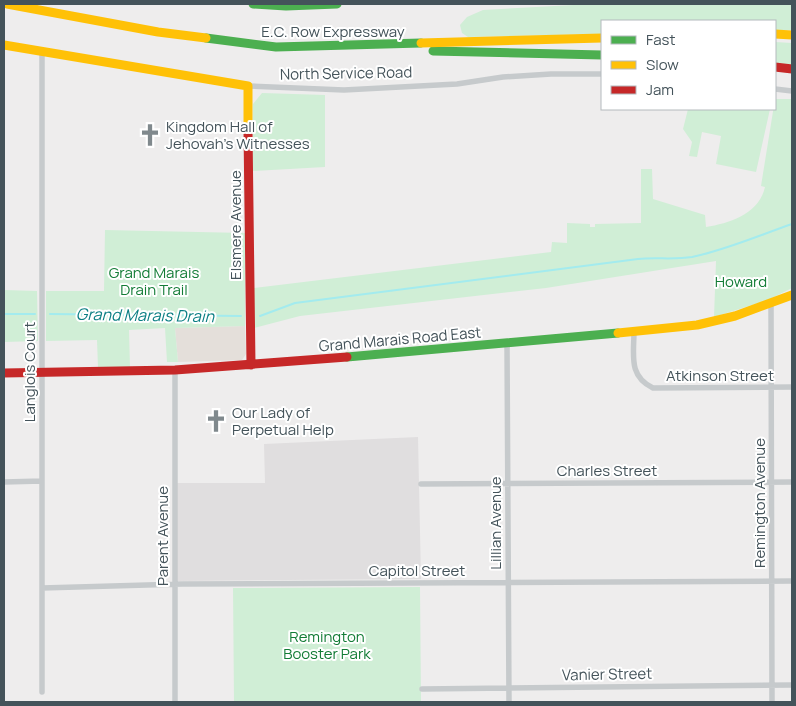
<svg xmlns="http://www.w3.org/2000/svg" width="796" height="706" font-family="Manrope,sans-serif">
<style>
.commercial{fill:#e4dfda}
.education{fill:#e0dedf}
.green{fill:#d0eed6}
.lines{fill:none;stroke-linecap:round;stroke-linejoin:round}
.stream{stroke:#a3ebee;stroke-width:2}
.street{stroke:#c6cacc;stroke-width:5.5}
.fast{stroke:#4caf50;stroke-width:9}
.slow{stroke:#ffc107;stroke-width:9}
.jam{stroke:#c62828;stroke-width:9}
.labels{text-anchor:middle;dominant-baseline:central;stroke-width:4;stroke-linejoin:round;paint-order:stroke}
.street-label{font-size:15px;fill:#44535a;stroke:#fff}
.poi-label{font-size:15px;fill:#44535a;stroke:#fff;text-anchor:start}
.park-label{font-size:15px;fill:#137c36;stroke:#fff}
.water-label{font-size:16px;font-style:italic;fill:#0a7e83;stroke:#fff}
</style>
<rect width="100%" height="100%" fill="#eeeded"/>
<!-- commercial -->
<path class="commercial" d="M245,326L246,354L242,360L178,362L175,328Z"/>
<!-- education -->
<path class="education" d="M418,437L421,579L177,581V483H265L264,444Z"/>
<!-- green -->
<path class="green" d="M592,4H792V30H775V21H602V34L468,37L462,33L460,25L467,17L483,10Z
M775,42L792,43V65L775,63Z
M262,93L325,95V167L252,171L253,104Z
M775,99H792V288L768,300L714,317L716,261L546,288L300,316L254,328L253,288L551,252L552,242L567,243V223L590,224V227H595V224L641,223V169H652L653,199L705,215L706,227C730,223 759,214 765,187L761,186Z
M688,109H770L756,172L716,164L721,136L702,132L697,157L689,156L692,142L683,129Z
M105,230L245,233V326L175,328L178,362H167L165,328L129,330L130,367H98L97,340L46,341V291H104Z
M4,290L37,291L38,341L4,342Z
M420,587L421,702H234L233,588Z"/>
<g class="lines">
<!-- stream -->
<path class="stream" d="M4,314H35
M50,314L241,316
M260,316L295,303L638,259C656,257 673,260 692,257C726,250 760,235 792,224"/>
<!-- street -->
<path class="street" d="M42,52V692
M248,86L344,90L457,84L503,77L551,74H602
M775,89L792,91
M771,304L772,702
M634,331C634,355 628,376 653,388L792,387
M507,344L509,702
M4,482L42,481
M421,484L792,482
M42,588L182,584L792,581
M422,689L792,685
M175,702V370"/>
<!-- fast -->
<path class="fast" d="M253,4L286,6L337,4
M206,38L276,47L421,43
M433,51L602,55
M347,357L618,333"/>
<!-- slow -->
<path class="slow" d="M7,4L158,32L206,38
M775,34L792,35
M421,43L602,38
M4,45L248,86V131
M618,333L697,325L735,316L792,295"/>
<!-- jam -->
<path class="jam" d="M775,67L792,69
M248,131L251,365
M4,373L175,370L347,357"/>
</g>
<!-- icons -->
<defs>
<symbol id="church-bare" viewBox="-9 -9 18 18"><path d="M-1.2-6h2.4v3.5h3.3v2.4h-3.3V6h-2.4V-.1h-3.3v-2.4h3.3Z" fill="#80898d" stroke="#fff" stroke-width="2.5" paint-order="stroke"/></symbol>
</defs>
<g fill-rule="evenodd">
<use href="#church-bare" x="134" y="119" width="32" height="32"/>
<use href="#church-bare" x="200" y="405" width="32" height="32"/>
</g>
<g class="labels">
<!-- street labels -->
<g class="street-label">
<text x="333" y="31">E.C. Row Expressway</text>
<text transform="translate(346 73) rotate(-1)">North Service Road</text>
<text transform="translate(235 225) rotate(-90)">Elsmere Avenue</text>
<text transform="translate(400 339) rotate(-5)">Grand Marais Road East</text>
<text transform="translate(29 372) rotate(-90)">Langlois Court</text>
<text x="720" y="375">Atkinson Street</text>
<text x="607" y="470">Charles Street</text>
<text transform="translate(759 503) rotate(-90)">Remington Avenue</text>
<text transform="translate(495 523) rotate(-90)">Lillian Avenue</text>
<text transform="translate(162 536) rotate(-90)">Parent Avenue</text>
<text x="417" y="570">Capitol Street</text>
<text transform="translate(607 674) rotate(-1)">Vanier Street</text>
</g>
<!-- poi labels -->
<g class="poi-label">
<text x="166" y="126">Kingdom Hall of<tspan x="166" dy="17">Jehovah's Witnesses</tspan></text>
<text x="232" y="412">Our Lady of<tspan x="232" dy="17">Perpetual Help</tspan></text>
</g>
<!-- park labels -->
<g class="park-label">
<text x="154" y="272">Grand Marais<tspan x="154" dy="17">Drain Trail</tspan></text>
<text x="741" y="281">Howard</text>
<text x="327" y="636">Remington<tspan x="327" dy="17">Booster Park</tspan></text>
</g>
<!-- water labels -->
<g class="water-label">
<text transform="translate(145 315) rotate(1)">Grand Marais Drain</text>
</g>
</g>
<!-- border -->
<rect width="796" height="706" fill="none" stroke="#44535a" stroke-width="10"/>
<!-- legend -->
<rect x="601" y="20" width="175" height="90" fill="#ffffff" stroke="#b4babd"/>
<rect x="611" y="36" width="25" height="8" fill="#4caf50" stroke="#b4babd"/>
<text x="646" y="45" font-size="15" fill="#44535a">Fast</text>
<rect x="611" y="61" width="25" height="8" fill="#ffc107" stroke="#b4babd"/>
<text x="646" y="70" font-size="15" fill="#44535a">Slow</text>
<rect x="611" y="86" width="25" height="8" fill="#c62828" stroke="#b4babd"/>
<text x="646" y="95" font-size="15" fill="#44535a">Jam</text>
</svg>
